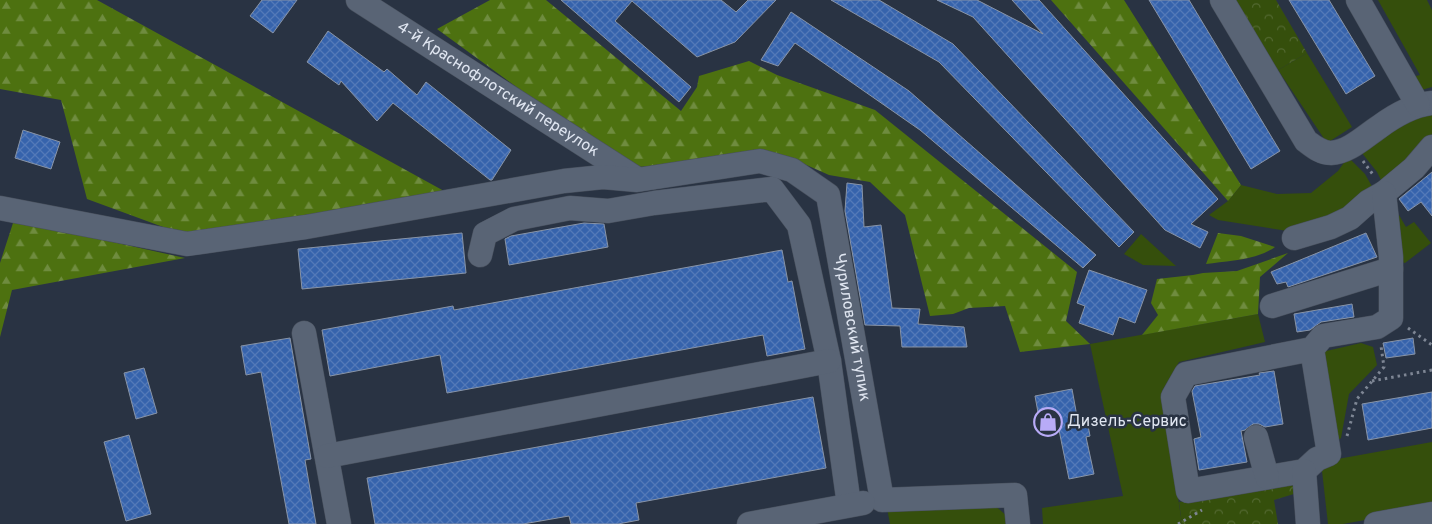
<svg xmlns="http://www.w3.org/2000/svg" width="1432" height="524" font-family="Overpass,sans-serif">
<style>
.grass{fill:#354f0c}
.forest{fill:url(#forest-firs)}
.park{fill:url(#park-crowns)}
.building{fill:url(#building-cross-hatch);stroke:#8894a7}
.lines{fill:none;stroke-linecap:round;stroke-linejoin:round}
.minor-casing{stroke:#48505d;stroke-width:25}
.path{stroke:#7e8694;stroke-width:3;stroke-dasharray:2.5 4;stroke-linecap:butt}
.minor{stroke:#596475;stroke-width:24}
.labels{text-anchor:middle;dominant-baseline:central;stroke-width:5;stroke-linejoin:round;paint-order:stroke}
.street-label{font-size:16px;fill:#e0e6f1;stroke:#293343}
.poi-label{font-size:16px;fill:#e0e6f1;stroke:#293343;text-anchor:start}
</style>
<defs>
<pattern id="forest-firs" width="22" height="20" patternUnits="userSpaceOnUse" patternTransform="scale(1.25)"><rect width="22" height="20" fill="#4d7110"/><path d="M5 1l3.5 6h-7zM16 11l3.5 6h-7z" fill="#6f8c3f"/></pattern>
<pattern id="park-crowns" width="20" height="18" patternUnits="userSpaceOnUse" patternTransform="scale(1.25)"><rect width="20" height="18" fill="#354f0c"/><path d="M2 6a3 3 0 1 1 6 0M12 15a3 3 0 1 1 6 0" fill="none" stroke="#526830"/></pattern>
<pattern id="building-cross-hatch" width="8" height="8" patternUnits="userSpaceOnUse" patternTransform="scale(1.25)"><rect width="8" height="8" fill="#3663ac"/><path d="M0 0l8 8M0 8l8-8" fill="none" stroke="#5379b8"/></pattern>
</defs>
<rect width="100%" height="100%" fill="#293343"/>
<!-- grass -->
<path class="grass" d="M1378,0H1427L1432,10V87L1418,91L1408,78L1420,75Z
M1307,53L1352,127L1327,143L1278,70Z
M1432,110V134L1384,186L1377,172L1358,148Z
M1348,157L1365,174L1374,190L1364,198L1294,232L1218,220L1209,215L1228,201L1241,185L1277,194L1311,193L1338,171Z
M1399,215L1406,227L1414,222L1431,243L1405,263L1397,260L1392,221Z
M1141,234L1176,266L1143,265L1124,254Z
M1258,314L1265,342L1179,362L1162,391L1182,524H1043L1042,508L1123,496L1090,344Z
M1361,343L1373,347L1377,365L1349,394L1341,438L1333,444L1322,352Z
M1432,442V508L1343,524H1328L1321,462Z
M992,503L1008,517V524H890L887,508Z"/>
<!-- forest -->
<path class="forest" d="M0,0H97L444,191L193,238L87,199L61,100L0,89Z
M490,0H546L681,111L697,87L699,76L749,61L777,75L875,110L1077,272L1066,321L1090,344L1020,352L1005,306L969,308L953,314L930,316L905,215L870,182L829,175L793,159L636,167L566,123L437,29Z
M1051,0H1124L1241,185L1228,201Z
M14,220L185,258L12,290L0,337V263Z
M1218,233L1241,236L1275,247C1257,260 1228,261 1206,264Z
M1288,253L1260,277L1258,314L1142,335L1158,315L1151,303L1157,279L1193,275L1203,273L1237,271Z"/>
<!-- park -->
<path class="park" d="M1235,0H1276L1307,53L1278,70Z
M1296,481L1297,493L1274,500L1278,524H1182L1179,502Z"/>
<!-- building -->
<path class="building" d="M262,0H297L273,33L250,16Z
M561,0H721L736,12L748,0H776L735,42L697,57L632,1L615,21L691,87L679,102Z
M831,0H879L953,44L1134,232L1119,247L939,62Z
M937,0H977L1043,34L1012,0H1039L1218,199L1191,224L1208,232L1200,248L1165,230L973,17Z
M1149,0H1189L1280,151L1251,169Z
M1289,0H1329L1375,76L1346,94Z
M791,12L909,91L1096,255L1083,268L920,130L795,43L778,66L761,60Z
M328,31L384,72L387,69L417,95L426,82L511,150L492,180H490L393,103L377,121L341,81L339,85L307,62Z
M23,130L60,142L51,169L15,158Z
M1432,172V216L1421,202L1408,211L1399,199Z
M847,183L862,185L864,227L881,225L892,308L920,309L918,324L964,327L967,347H902L900,326L865,325L845,211Z
M584,223L604,224L608,247L509,265L505,239L511,236Z
M462,233L466,273L302,289L298,249Z
M1366,233L1377,257L1288,287L1286,282L1277,284L1271,272Z
M782,250L788,282L792,281L805,349L767,356L763,335L447,393L440,355L330,376L322,330L453,306L454,310Z
M1089,270L1147,290L1135,323L1119,317L1113,335L1079,323L1085,306L1077,303Z
M1352,304L1354,317L1321,322L1310,330L1297,332L1294,314Z
M290,338L311,459L305,460L316,524H289L261,372L246,375L241,346Z
M1413,338L1415,354L1386,358L1383,343Z
M144,368L157,413L136,419L124,373Z
M1274,371L1283,424L1265,427L1259,424H1253L1245,430L1241,431L1247,462L1199,470L1194,439L1201,437L1192,391L1195,386L1260,375L1259,373Z
M1072,389L1078,422L1087,420L1090,436L1086,437L1094,474L1069,479L1058,425L1041,429L1035,396Z
M1432,392V428L1368,440L1362,404Z
M813,397L826,468L636,503L639,520L618,524H571L569,516L523,524H375L367,478Z
M129,435L151,514L126,521L104,442Z"/>
<g class="lines">
<defs>
<g id="minor">
<path id="s1" d="M358,0L634,177"/>
<path d="M1222,0L1306,141C1314,147 1321,153 1331,153C1349,152 1364,137 1379,127C1394,116 1413,105 1432,103"/>
<path d="M1358,0L1418,105"/>
<path id="s2" d="M0,208L187,244L306,227L564,181L603,177L637,180L760,161L792,170L828,195L882,500L1015,495L1018,524"/>
<path d="M1294,238L1331,227L1350,218L1368,202L1384,193L1414,168L1432,147"/>
<path d="M480,255L485,234L514,219L570,208L608,211L654,203L772,189L799,225L829,361L849,505"/>
<path d="M1272,306L1391,269"/>
<path d="M304,333L339,524"/>
<path d="M1312,349L1186,374L1173,397L1188,491L1304,471L1317,459L1329,454L1312,349L1323,336L1377,327L1391,318V257L1384,193"/>
<path d="M1256,437L1267,477"/>
<path d="M327,456L829,361"/>
<path d="M1304,471L1308,524"/>
<path d="M749,524L863,503"/>
<path d="M1376,524L1432,514"/>
</g>
</defs>
<!-- minor casing -->
<use href="#minor" class="minor-casing"/>
<!-- path -->
<path class="path" d="M1363,161L1374,176
M1408,328L1432,345
M1372,381L1432,370
M1347,436L1357,399L1384,367L1381,346
M1178,524L1202,510"/>
<!-- minor -->
<use href="#minor" class="minor"/>
</g>
<!-- icons -->
<defs>
<symbol id="shop-ring" viewBox="-11 -11 22 22"><circle r="9.5" fill="#293343" stroke="#b8abf7" stroke-width="1.5"/><path d="M-5-2.5h2.3a2.7 3.5 0 0 1 5.4 0H5L5.5 6h-11ZM-1.5-2.5h3a1.5 2.3 0 0 0-3 0Z" fill="#b8abf7"/></symbol>
</defs>
<g fill-rule="evenodd">
<use href="#shop-ring" x="1032" y="406" width="32" height="32"/>
</g>
<g class="labels">
<!-- street labels -->
<g class="street-label">
<text stroke="none"><textPath href="#s1" startOffset="166">4-й Краснофлотский переулок</textPath></text>
<text stroke="none"><textPath href="#s2" startOffset="982">Чуриловский тупик</textPath></text>
</g>
<!-- poi labels -->
<g class="poi-label">
<text x="1067" y="422">Дизель-Сервис</text>
</g>
</g>
</svg>
